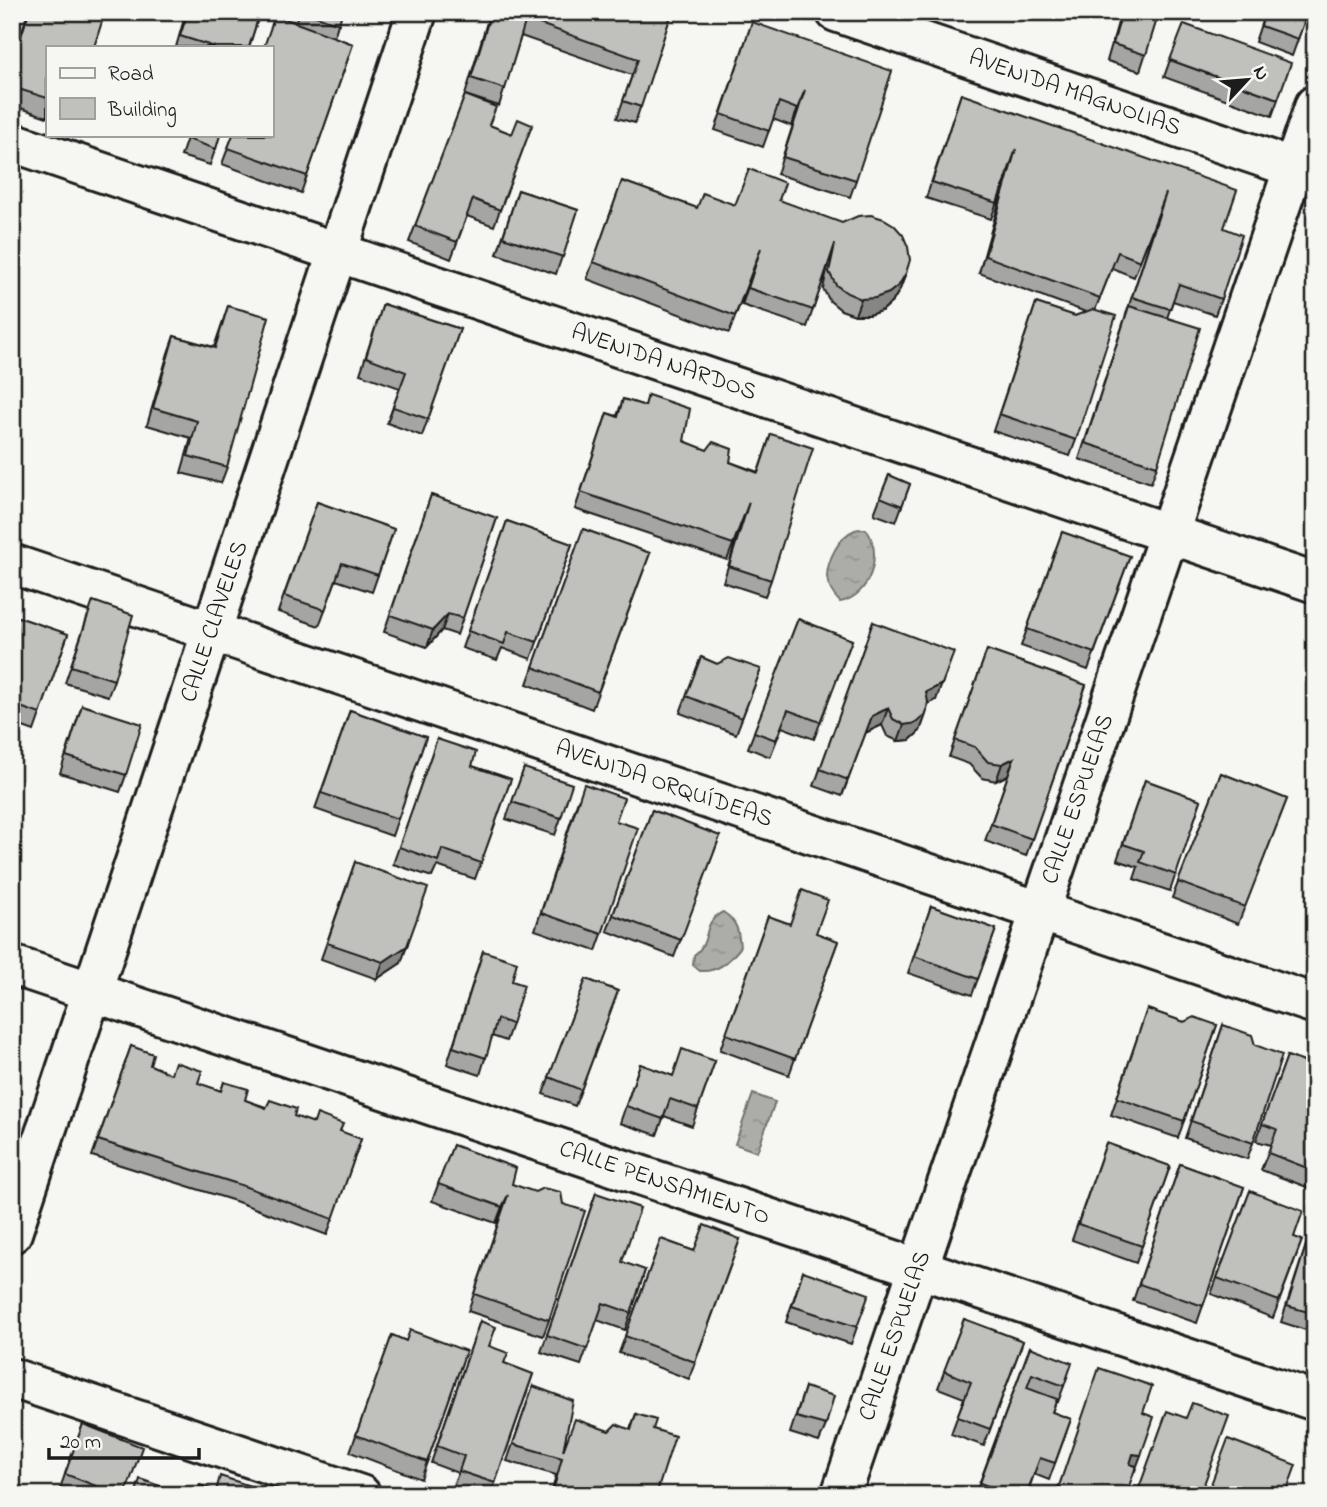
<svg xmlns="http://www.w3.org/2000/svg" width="1327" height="1507" font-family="'Indie Flower',sans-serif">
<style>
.water{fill:url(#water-ripples);stroke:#727271;stroke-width:2}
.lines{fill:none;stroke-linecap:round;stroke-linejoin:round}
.minor-casing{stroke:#1c1c1c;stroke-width:44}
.minor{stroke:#f6f6f2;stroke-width:38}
.wall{fill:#a5a5a3;stroke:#1c1c1c;stroke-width:2}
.shaded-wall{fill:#868684;stroke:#1c1c1c;stroke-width:2}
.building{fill:#c0c0bd;stroke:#1c1c1c;stroke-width:2}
.labels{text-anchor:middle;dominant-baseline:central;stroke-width:5;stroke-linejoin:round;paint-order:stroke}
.street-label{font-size:24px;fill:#1c1c1c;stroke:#f6f6f2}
</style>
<defs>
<pattern id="water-ripples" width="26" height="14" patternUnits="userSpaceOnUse" patternTransform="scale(1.75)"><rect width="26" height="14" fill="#acaca9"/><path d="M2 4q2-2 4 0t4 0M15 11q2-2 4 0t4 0" fill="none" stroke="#939391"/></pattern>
</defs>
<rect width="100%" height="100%" fill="#f6f6f2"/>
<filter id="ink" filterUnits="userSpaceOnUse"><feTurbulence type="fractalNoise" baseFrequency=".0143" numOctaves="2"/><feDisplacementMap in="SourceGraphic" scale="14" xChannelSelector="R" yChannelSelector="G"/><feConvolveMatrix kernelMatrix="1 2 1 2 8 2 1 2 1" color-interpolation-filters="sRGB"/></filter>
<g filter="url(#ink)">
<!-- water -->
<path class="water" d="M866,529C884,553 870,597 840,602C833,595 828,588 827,577C827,561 839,536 855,530C856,529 865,529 866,529Z
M723,912C737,921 739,931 740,948C728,962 719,972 700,971L693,965L694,955C713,941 700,923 723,912Z
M753,1094L775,1102L757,1152L735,1144Z"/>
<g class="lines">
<defs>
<g id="minor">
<path id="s1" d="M836,12L1315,175"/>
<path id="s2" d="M12,142L1315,583"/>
<path id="s3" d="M12,564L1315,1004"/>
<path id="s4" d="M12,965L1315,1401"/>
<path id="s5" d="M12,1233L417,12"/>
<path d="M12,1378L361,1495"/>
<path id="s6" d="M841,1495L1315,105"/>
</g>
</defs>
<!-- minor casing -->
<use href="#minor" class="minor-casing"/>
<!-- minor -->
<use href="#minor" class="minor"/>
</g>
<!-- wall -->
<path class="wall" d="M28,12H105L47,47V117L12,105V62Z
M186,12H260L249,47H176Z
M299,12H342L334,37L353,44L301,193L222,164L233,135L295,23Z
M490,12H672L635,123L617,118L632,75L521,36L499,106L465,95Z
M1121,12H1159L1140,71L1107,61Z
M1265,12L1307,14L1292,56L1255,42Z
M752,22L856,180L850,197L777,174L799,106L791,126L773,119L763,147L715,130Z
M1170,60L1278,99L1272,116L1164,77Z
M961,94L1224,228L1221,299L1215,315L1173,301L1167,318L1157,466L1151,483L1079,459L1160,210L1134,277L1112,268L1095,310L1076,440L1070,456L993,431L1036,303L1075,316L1086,312L979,273L1008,170L991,219L926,198Z
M465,95L489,125L512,134L532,125L494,226L467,216L451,259L409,242Z
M188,135H220L210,165L181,156Z
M622,181L697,208L779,200L906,273L900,289L893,301L883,310L869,315H855L841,310L830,301L823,289L828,265L807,327L742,305L755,265L729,333L587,279Z
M518,190L578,210L556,274L497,254Z
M383,304L460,329L422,436L387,423L400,388L360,374Z
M228,306L227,467L221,483L181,473L191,438L147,425L168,353L174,336L214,347Z
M648,395L684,441L730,462L758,472L771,434V580L765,596L723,582L743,519L727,560L575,509L607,413L617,416L623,399L645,406Z
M889,475L910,484L896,522L874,514Z
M431,495L497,518L457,635L442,630L427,647L384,632Z
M317,502L394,529L372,592L336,580L319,626L278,612Z
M507,521L572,544L531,659L502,648L497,660L462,648Z
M583,529L650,553L592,709L527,684Z
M1062,532L1130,556L1088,670L1021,646Z
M12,615L68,634L34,731L12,723Z
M87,618L114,680L108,696L65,683Z
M798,619L852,640L814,739L782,727L770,757L748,748Z
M873,622L936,700L928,704L926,714L920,731L910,740L898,741L887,736L882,725L865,733L842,796L814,786Z
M987,650L1086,685L1026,856L985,841L1008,775L996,781L982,778L969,764L949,757Z
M701,657L717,664L761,669L736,734L680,713Z
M82,705L126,775L120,792L60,773Z
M350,710L426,737L392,836L315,809Z
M437,739L472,766L511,779L475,879L437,866L432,877L393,864Z
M524,768L561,818L555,835L506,819Z
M1221,773L1287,799L1238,924L1172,898Z
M1145,780L1201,800L1170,891L1134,879L1138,867L1117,860Z
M578,800L616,821L602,934L596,951L535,930Z
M652,810L720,836L674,957L607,931Z
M355,862L401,963L377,979L321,959Z
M931,906L996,929L972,995L908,973Z
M768,916L838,941L789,1075L720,1050Z
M483,951L512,981V1024L506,1041L492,1036L480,1075L447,1064Z
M586,979L618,991L575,1106L543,1094Z
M1147,1009L1184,1022L1217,1025L1178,1138L1111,1115Z
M1223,1025L1253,1143L1247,1159L1185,1138Z
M131,1046L150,1065L171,1074L221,1091L224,1082L245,1100L361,1139L327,1235L235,1201L92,1156Z
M1287,1056L1315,1066V1190L1261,1170L1271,1145L1256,1141Z
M715,1061L692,1126L664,1116L657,1135L620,1123L640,1064L673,1076Z
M1106,1143L1170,1166L1136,1263L1072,1240Z
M453,1145L512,1184L549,1320L543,1336L468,1311L502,1212L496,1223L432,1201Z
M1180,1164L1244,1187L1197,1323L1133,1301Z
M1250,1191L1294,1237L1302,1240L1273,1318L1211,1294Z
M596,1193L622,1262L645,1270L625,1330L597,1320L581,1365L541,1352Z
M661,1239L694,1251L740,1239L689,1379L619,1353Z
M1308,1239L1315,1242V1341L1310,1339L1309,1331L1281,1322Z
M803,1271L857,1327L851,1344L786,1322Z
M964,1319L1023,1341L984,1446L951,1434L964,1398L938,1388Z
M480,1321L489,1346L504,1363L533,1374L491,1495H474L453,1487L458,1473L431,1463Z
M392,1335L406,1341L466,1351L421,1479L350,1452Z
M1030,1347L1064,1386L1058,1402H1056L1052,1412L1071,1419L1049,1480L1034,1474L1027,1495H975Z
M533,1386L563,1451L609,1431L630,1429L636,1414L653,1429L656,1495H551L556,1475L507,1461Z
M805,1387L826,1425L819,1442L790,1433Z
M83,1424L125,1495H68L59,1491Z
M1161,1428L1200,1495H1137Z"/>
<!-- shaded-wall -->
<path class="shaded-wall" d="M906,273L900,289L893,301L883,310L869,315H855L861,299Z
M448,614L442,630L427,647L433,630Z
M942,684L936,700L920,708L926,692Z
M888,708L882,725L865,733L842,796L872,716Z
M926,714L920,731L910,740L898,741L904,725Z
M1014,758L1008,775L996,781L1002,764Z
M407,946L401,963L377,979L383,962Z
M508,1195L502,1212L496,1223L502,1207Z
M1133,1454L1141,1455L1135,1471H1127Z"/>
<!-- building -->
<path class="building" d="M12,12H19L12,33Z
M29,12H105L94,47H47V98L12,87V64Z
M188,12H260L249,47H215L180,36Z
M305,12H342L339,24Z
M491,12H672L641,107L623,101L638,59L526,19L505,89L471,78Z
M1122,12H1159L1146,55L1113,44Z
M1265,12H1304L1307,14L1298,39L1261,26Z
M275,15L353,44L307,176L228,148L233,135H271V47H264Z
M752,22L892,71L856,180L783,157L805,90L797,109L779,102L769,131L721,114Z
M1184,24L1291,63L1278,99L1170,60Z
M961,94L1237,190L1224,228L1242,235L1221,299L1179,284L1170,309L1132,297L1166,193L1140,261L1118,252L1100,298L985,256L1016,149L997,203L932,182Z
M465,95L496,107L489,125L512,134L518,119L532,125L500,210L473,199L457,242L415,226Z
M189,135H220L216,149L187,139Z
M749,169L785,183L779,200L842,223L858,216L871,215L884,219L894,225L903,235L908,247L910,260L906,273L899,285L889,293L875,298L861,299L847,293L836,285L829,272L835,244L813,310L748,288L761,248L735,316L593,262L622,181L697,208L703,193L735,205Z
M518,190L578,210L563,257L503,237Z
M1036,303L1075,316L1093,309L1116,316L1076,440L999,414Z
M383,304L460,329L428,419L393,407L406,372L366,357Z
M228,306L269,317L227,467L188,456L197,421L153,408L174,336L215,348Z
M1129,306L1200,328L1157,466L1085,443Z
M648,395L690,409L684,441L707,450L713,442L732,449L730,462L758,473L771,434L813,448L771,580L729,566L749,502L733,544L581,492L607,413L618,417L623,399L645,406Z
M889,475L910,484L902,506L880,497Z
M431,495L497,518L463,618L448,614L433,630L390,615Z
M317,502L394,529L378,575L342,563L325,610L284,596Z
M507,521L572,544L537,642L508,632L504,644L468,631Z
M583,529L650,553L598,692L533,667Z
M1062,532L1130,556L1094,653L1027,629Z
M93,601L133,615L114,680L71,666Z
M12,615L68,634L40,714L12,704Z
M798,619L852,640L820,722L788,710L776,740L754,732Z
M873,622L954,652L942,684L926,692L928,702L926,714L916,723L904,725L893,719L888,708L872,716L848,780L820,769Z
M987,650L1086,685L1032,839L991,824L1014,758L1002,764L988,762L975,747L955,740Z
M701,657L717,664L729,658L761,669L742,718L686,696Z
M82,705L142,724L126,775L66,756Z
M350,710L426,737L398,819L321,793Z
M437,739L476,752L472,766L511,779L481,863L442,849L438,861L399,847Z
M524,768L572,784L561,818L512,802Z
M1221,773L1287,799L1245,907L1178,882Z
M1145,780L1201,800L1176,875L1140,862L1144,851L1123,844Z
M584,784L624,798L616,821L638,828L602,934L541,913Z
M652,810L720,836L681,940L613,915Z
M355,862L428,888L407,946L383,962L327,943Z
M802,890L828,900L816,933L838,941L795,1059L726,1034L768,916L790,924Z
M931,906L996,929L978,979L914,956Z
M483,951L517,962L512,981L524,985L512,1024L497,1019L486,1058L453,1047Z
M586,979L618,991L581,1090L549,1077Z
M1147,1009L1184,1022L1194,1017L1217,1025L1184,1121L1117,1098Z
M1223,1025L1252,1035L1255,1045L1282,1055L1253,1143L1191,1121Z
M131,1046L153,1054L150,1065L171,1074L175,1062L202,1071L198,1083L221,1091L224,1082L248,1089L245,1100L266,1108L270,1100L296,1109L294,1116L314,1123L317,1114L343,1124L340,1131L361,1139L333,1219L241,1185L98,1140Z
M682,1049L715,1061L698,1109L670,1099L663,1119L626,1106L640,1064L673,1076Z
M1287,1056L1315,1066V1171L1268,1153L1277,1129L1262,1124Z
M1106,1143L1170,1166L1142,1246L1078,1224Z
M453,1145L516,1168L512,1184L535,1192L543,1188L561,1192L563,1204L585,1211L549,1320L474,1294L508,1195L502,1207L438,1184Z
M1180,1164L1244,1187L1203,1306L1139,1284Z
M1250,1191L1303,1211L1294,1237L1302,1240L1279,1301L1217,1278Z
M596,1193L640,1208L622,1262L645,1270L631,1313L603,1303L587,1349L547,1335Z
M704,1225L740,1239L695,1362L625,1336L661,1239L694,1251Z
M1308,1239L1315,1242V1314L1287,1306Z
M803,1271L869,1294L857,1327L792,1306Z
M964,1319L1023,1341L990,1429L957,1417L971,1382L944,1371Z
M480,1321L496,1327L489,1346L508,1353L504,1363L533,1374L495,1483L459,1471L464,1456L437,1446Z
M410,1330L466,1351L427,1462L356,1435L392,1335L406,1341Z
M1030,1347L1072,1363L1064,1386L1032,1374L1027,1388L1057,1399L1052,1412L1071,1419L1055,1463L1040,1458L1026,1495H1011L980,1483Z
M1099,1368L1152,1386L1143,1413L1154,1417L1141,1455L1133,1454L1130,1464L1136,1466L1126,1495H1065L1057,1492Z
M533,1386L573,1401L563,1451L575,1419L609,1431L616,1424L631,1430L636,1414L656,1420L653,1429L675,1436L656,1495H552L562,1458L513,1444Z
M805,1387L834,1396L826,1425L796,1417Z
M1192,1403L1229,1416L1200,1495H1156L1139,1488L1167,1411L1186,1418Z
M83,1424L142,1447L125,1495H119L65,1474Z
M1228,1439L1296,1465L1285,1495H1207Z
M220,1476L277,1495H197L200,1485L216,1491Z
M140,1479L185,1495H135Z"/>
</g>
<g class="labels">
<!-- street labels -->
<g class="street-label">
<text stroke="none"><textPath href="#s1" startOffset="252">AVENIDA MAGNOLIAS</textPath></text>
<text stroke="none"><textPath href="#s2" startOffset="688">AVENIDA NARDOS</textPath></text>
<text stroke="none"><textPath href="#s5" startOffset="644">CALLE CLAVELES</textPath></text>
<text stroke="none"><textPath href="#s3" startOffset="688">AVENIDA ORQUÍDEAS</textPath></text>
<text stroke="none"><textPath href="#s6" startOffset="735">CALLE ESPUELAS</textPath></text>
<text stroke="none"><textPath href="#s4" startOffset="688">CALLE PENSAMIENTO</textPath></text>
<text stroke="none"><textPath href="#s6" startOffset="168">CALLE ESPUELAS</textPath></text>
</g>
</g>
<!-- margin -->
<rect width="1327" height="1507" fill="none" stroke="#f6f6f2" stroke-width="42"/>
<rect x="21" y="21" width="1285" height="1465" fill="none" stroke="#1c1c1c" stroke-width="2.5" filter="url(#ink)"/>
<!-- legend -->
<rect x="46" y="46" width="228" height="91" fill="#f6f6f2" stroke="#9f9f9c" stroke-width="2"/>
<rect x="60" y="68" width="35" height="10" fill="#f6f6f2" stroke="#9f9f9c" stroke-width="2"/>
<text x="108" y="80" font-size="21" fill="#1c1c1c">Road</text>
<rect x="60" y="98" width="35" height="21" fill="#c0c0bd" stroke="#9f9f9c" stroke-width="2"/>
<text x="108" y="116" font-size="21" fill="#1c1c1c">Building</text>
<!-- north arrow -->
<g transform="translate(1247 80) rotate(64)" stroke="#f6f6f2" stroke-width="5" paint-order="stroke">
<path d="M0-5L12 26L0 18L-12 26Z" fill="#1c1c1c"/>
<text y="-10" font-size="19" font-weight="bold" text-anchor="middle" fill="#1c1c1c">N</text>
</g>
<!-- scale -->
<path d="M49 1448v10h150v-10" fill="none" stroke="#1c1c1c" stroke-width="3.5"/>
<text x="60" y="1448" font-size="21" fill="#1c1c1c" stroke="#f6f6f2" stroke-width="5" paint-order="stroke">20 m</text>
</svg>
